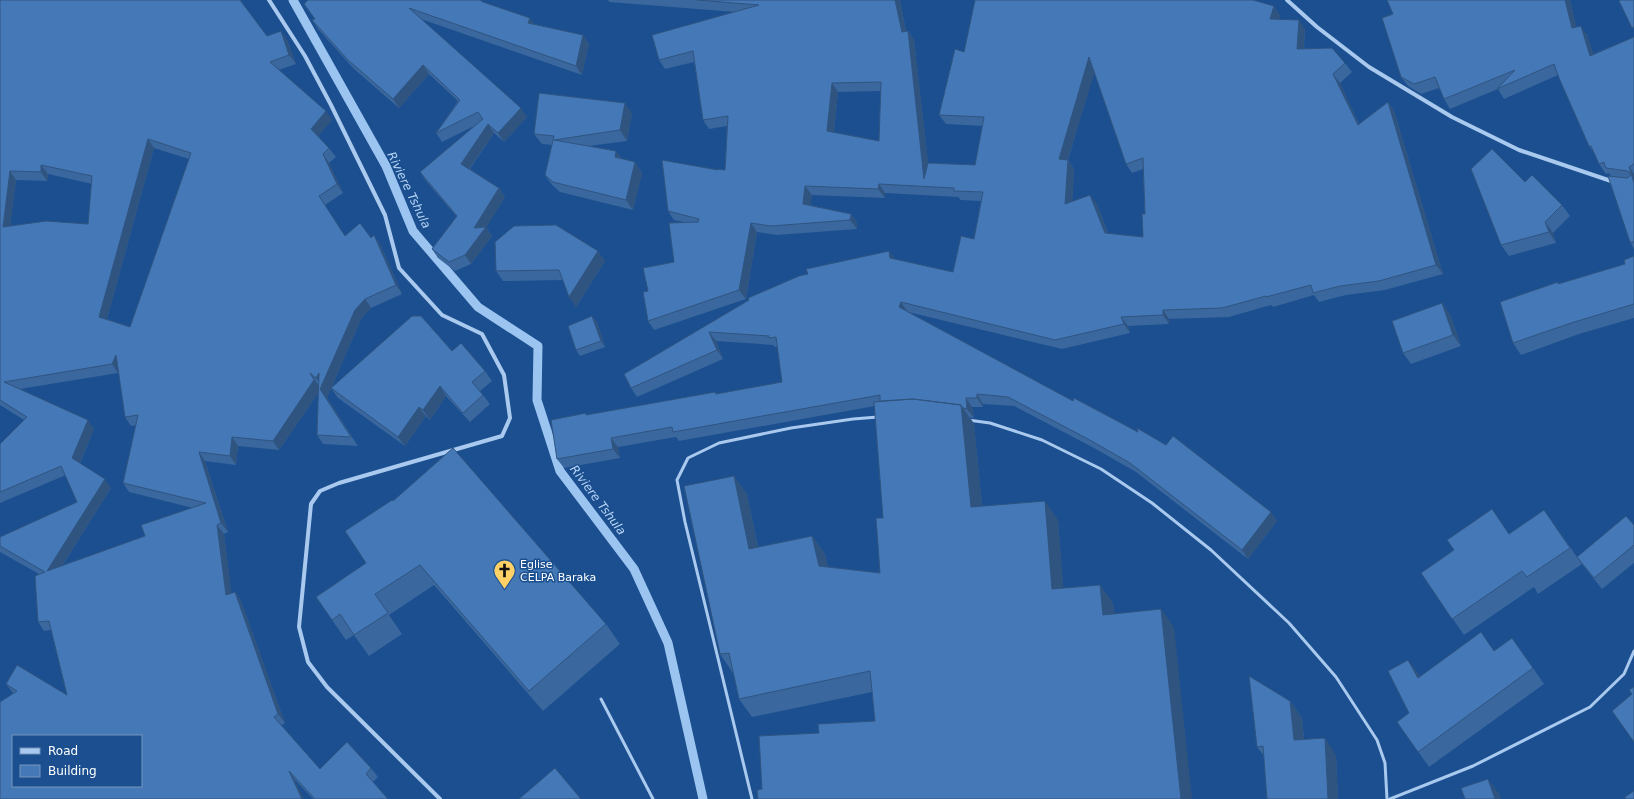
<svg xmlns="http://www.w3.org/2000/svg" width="1634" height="799" font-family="'DejaVu Sans',sans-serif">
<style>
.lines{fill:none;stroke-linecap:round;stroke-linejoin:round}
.stream{stroke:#9cc4f0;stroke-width:9}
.lane{stroke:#a9c9ee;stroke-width:3}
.street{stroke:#a9c9ee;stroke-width:4}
.wall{fill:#3a679d;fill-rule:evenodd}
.shaded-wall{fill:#305480}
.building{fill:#4478b7;stroke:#305480;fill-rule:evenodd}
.labels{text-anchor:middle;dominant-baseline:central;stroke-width:3;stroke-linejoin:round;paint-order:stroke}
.poi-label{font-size:11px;fill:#fff;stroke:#1b4f8f;text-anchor:start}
.water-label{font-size:12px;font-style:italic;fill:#b5d3f5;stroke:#1b4f8f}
</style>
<rect width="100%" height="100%" fill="#1b4f8f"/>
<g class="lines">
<!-- stream -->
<path class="stream" d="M293,0L386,166L413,231L478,307L538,346L537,400L560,471L634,569L668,643L703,799"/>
<!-- lane -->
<path class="lane" d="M968,420L990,423L1042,440L1101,469L1152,503L1211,550L1289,623L1336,677L1377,740L1385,763L1387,799
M601,699L653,799
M752,799L685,522L677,480L688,458L719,443L791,428L853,419L878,417
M1390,799L1473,766L1590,707L1624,674L1634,651"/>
<!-- street -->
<path class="street" d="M269,0L305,56L331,105L385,215L399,268L442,315L482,334L504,375L510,418L502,436L339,483L320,491L311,504L299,627L308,662L327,687L440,799
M1287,0L1317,27L1369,67L1452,117L1519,150L1614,182"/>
</g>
<!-- wall -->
<path class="wall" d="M0,0L267,36L287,40L296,64L279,70L332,120L318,136L329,148L336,157L329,163L343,193L325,205L345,236L371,238L380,244L402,294L371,308L361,319L327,398L358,446L323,444L317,435L319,392L279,450L238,446L236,465L205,461L228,532L224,534L231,594L235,592L241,601L285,723L281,726L320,769L371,768L378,777L373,782L388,799H313L295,780L13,693L6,684L67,695L51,630L44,631L38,622L39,574L0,552V537L77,502L66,475L0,503V444L24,420L0,405ZM154,148L189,159L130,327L107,319ZM48,174L92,184L88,224L10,226L16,180L47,181ZM119,372L125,417L131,426L136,425L123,483L129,492L193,508L145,536L62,566L111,488L80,463L94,429L20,389L118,373Z
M608,0H900L906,31H908L914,40L928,163L975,165L983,126L946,124L939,115L964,52L1280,15L1279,19L1305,29L1304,49L1345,63L1352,72L1340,83L1359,124L1388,102L1394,111L1443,274L1385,290L1346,295L1319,302L1314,295L1273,307L1271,305L1229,317L1169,319V324L1128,326L1130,333L1062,349L908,312L1277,521L1248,559L1136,472L1094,448L1014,406L983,404V407H972L974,418L970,417L974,424L982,506L1058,520L1063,588L1100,585L1113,603L1114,614L1174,627L762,789L819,733L875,721L872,692L752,717L739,699L734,673H733L720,654L734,476L747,494L758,547L812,536L825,554L828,567L880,573L883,518L875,406L679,441L676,437L618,447L620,458L564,468L557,459L587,415L717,394L782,382L777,347H775L773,345L716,341L723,359L637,397L631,388L624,374L808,274L889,251L895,259L953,272L974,239L981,201L961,200L958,197L885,193V198L812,195L810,205L851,214L857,223V229L777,235L757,232L746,299L654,330L648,321V291L674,262L683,222L674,220L668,211L718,170H725L727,126L709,129L703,120L694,62L665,69L659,60L735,12L609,2ZM1094,72L1126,164L1132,173L1143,169L1145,214L1143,237L1108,233L1097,204L1072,202L1074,169L1068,160ZM881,91L879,141L834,132L838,92Z
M1387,0H1570L1576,27L1587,35L1593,54L1634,37V249L1630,242L1611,176L1609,173L1606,174L1599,164L1595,154L1589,146L1558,75L1504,99L1498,89L1450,109L1444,99L1439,88L1421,94L1408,86L1401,77L1393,14Z
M483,2L534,24L583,35L589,44L582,75L421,19L527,117L504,142L494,133L470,169L499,188L505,197L486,227L492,236L471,264L455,271L438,258L432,249L457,217L426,181L420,172L474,126L442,142L436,133L458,101L429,74L399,108L354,69L318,29L312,20L315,19L304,4Z
M632,113L627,141L589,146L616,151L622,159L635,162L642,173L633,210L560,192L552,185L545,175L552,145L542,144L534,134Z
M1525,182L1562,205L1570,216L1553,233L1556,243L1509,256L1501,245Z
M1634,256V318L1579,334L1521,355L1513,343L1559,284L1625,264Z
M605,261L576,307L563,280L503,281L496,271Z
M1450,314L1461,346L1411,364L1403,353Z
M597,322L605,347L580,356L576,350Z
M452,351L485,371L492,381L480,391L490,404L470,422L446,396L430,420L426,416L405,446L338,398L331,388Z
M393,501L606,624L620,644L543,711L434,585L389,615L402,634L369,656L354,635L346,640L332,620L366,563Z
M1544,510L1582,564L1538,594L1534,587L1464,635L1421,573L1509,534Z
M1634,525V563L1602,589L1585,568L1577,557Z
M1494,651L1533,668L1544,684L1429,767L1397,722L1409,713L1420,677Z
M1290,701L1302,718L1304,740L1336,755L1338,799H1267L1264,756L1257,747Z"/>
<!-- shaded-wall -->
<path class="shaded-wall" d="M895,0H900L908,41L902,32Z
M1565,0H1570L1579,38L1572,28Z
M1274,6L1280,15L1277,28L1270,19Z
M530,18L536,27L528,23Z
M1299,20L1305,29L1303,59L1297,49Z
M1581,26L1587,35L1597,65L1590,56Z
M281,31L287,40L296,64L289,55Z
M908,31L914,40L931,187L924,179Z
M583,35L589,44L582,75L576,66Z
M1089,57L1096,67L1065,169L1059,159Z
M423,65L429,74L399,108L393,99Z
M1333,74L1340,83L1364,135L1358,125Z
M832,83L838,92L833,140L827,131Z
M1388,102L1394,111L1443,274L1436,265Z
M625,103L632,113L627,141L620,130Z
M521,108L527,117L504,142L498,133Z
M326,111L332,120L317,138L311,129Z
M488,124L494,133L467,172L461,164Z
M148,139L154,148L105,326L99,317Z
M616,151L623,161L615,157Z
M323,154L329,163L343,193L337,184Z
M1068,160L1074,169L1072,213L1065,204Z
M635,162L642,173L633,210L626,200Z
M41,165L48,174L47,181L41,172Z
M1629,167L1634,174V183Z
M10,171L16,180L9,236L3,227Z
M879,184L885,193V198L878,189Z
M805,186L812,195L810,213L803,204Z
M499,188L505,197L486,228V227L492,236L471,264L465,255L474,228Z
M1090,195L1097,204L1111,242L1105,233Z
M851,214L857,223V229L850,220Z
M1545,222L1553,233L1556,243L1549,232Z
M751,223L757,232L746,299L739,290Z
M374,235L380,244L402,294L396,285Z
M598,251L605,261L576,307L569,297Z
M889,251L896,260L890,258Z
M365,299L371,308L361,319L327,398L358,446L320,389L322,386L316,378L355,310Z
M901,302L907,311L899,307Z
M1442,303L1450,314L1461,346L1453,335Z
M1163,310L1169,319V324L1163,315Z
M592,316L597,322L605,347L601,341Z
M1121,317L1128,326L1130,333L1124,324Z
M709,332L716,341L723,359L717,350Z
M116,355L122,364L118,373L112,364Z
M310,373L321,389L279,450L273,441Z
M440,386L446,396L430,420L423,410Z
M977,394L983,404V407L977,398Z
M966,398L972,407L974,418L967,409Z
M961,405L974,424L984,526L971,507Z
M419,407L426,416L405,446L398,437Z
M88,420L94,429L78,467L72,458Z
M232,437L238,446L236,465L230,456Z
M611,438L618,447L620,458L613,449Z
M199,452L205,461L228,532L221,523Z
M734,476L747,494L762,568L749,549Z
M105,479L111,488L53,580L47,571Z
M1045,501L1058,520L1065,608L1052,589Z
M1271,512L1277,521L1248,559L1242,550Z
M217,525L224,534L233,604L226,595Z
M812,536L825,554L832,585L819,566Z
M1100,585L1113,603L1116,633L1103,615Z
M235,592L241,601L285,723L278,714Z
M1161,609L1174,627L1192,799H1181Z
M1408,660L1420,676L1429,694L1418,678Z
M1290,701L1302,718L1305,757L1294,740Z
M1325,738L1336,755L1338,799H1328Z
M289,771L295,780L304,799H302Z
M1488,779L1500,795L1501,799H1495Z"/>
<!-- building -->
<path class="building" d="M0,0H240L267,36L281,31L289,55L270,62L326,111L311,129L329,148L323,154L337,184L319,196L345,236L360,223L371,238L374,235L396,285L365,299L355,310L320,389L351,437L317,435L319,373L316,378L310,373L314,380L273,441L232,437L230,456L199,452L221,523L217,525L226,595L235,592L278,714L274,717L320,769L347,742L371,768L366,774L388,799H315L289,771L302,799H0V702L17,691L6,684L17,665L67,695L49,621L38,622L35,576L45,572L0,546V537L77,502L61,466L0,492V444L27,417L0,400ZM148,139L191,153L130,327L99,317ZM41,165L92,176L88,224L46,221L3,227L10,171L41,172ZM116,355L125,417L138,415L123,483L206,503L141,525L145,536L47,571L105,479L72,458L88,420L4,382L112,364ZM13,736H141V786H13Z
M308,0H480L483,2L530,18L528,23L583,35L576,66L409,8L521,108L498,133L488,124L461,164L499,188L474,228L486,227L465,255L449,262L432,249L457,216L420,172L483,119L478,112L436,133L460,100L423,65L393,99L348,60L312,20L315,19L304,4Z
M697,0H895L902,32L908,31L924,179L928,163L975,165L984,117L939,115L955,49L964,52L975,0H1253L1274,6L1270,19L1299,20L1297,49L1332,48L1345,63L1333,74L1358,125L1388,102L1436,265L1379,281L1340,286L1313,293L1311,285L1266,297V296L1222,308L1163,310V315L1121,317L1124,324L1055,340L901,302L899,307L1073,401L1074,398L1138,432L1137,428L1166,445L1173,436L1271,512L1242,550L1130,463L1088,439L1008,397L977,394V398H966L967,409L963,408L961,405L913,399L880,401V395L673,432L672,427L611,438L613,449L557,459L551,420L586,413V415L715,392L716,394L782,382L776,337L769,338V336L709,332L717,350L631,388L624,374L749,300L748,298L799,276L808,274L806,269L889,251L890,258L953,272L961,236L974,239L983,192L954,191V188L879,184L878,189L805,186L803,204L851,214L850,220L771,226L751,223L739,290L648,321L643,292L648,291L643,268L674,262L669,223L698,222L699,219L668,211L662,160L718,170V169L725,170L728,116L703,120L693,51L659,60L652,35L759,5ZM1089,57L1126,164L1143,158L1145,214H1142L1143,237L1105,233L1090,195L1065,204L1068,160L1059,159ZM881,82L879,141L827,131L832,83Z
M1387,0H1565L1572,28L1581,26L1590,56L1634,37V164L1629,167L1634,183V242H1630L1608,176L1627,178L1630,176V173L1628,171L1606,168L1604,162L1599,164L1591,146H1589L1559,78L1554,64L1497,89L1515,70L1444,99L1435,77L1414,84L1401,77L1382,18L1393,14Z
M1620,0H1634V27L1632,28L1619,1Z
M539,93L625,103L620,130L554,140L616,151L615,157L635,162L626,200L553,182L545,175L554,136L534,134Z
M1492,149L1525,182L1532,175L1562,205L1545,222L1549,232L1501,245L1471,169Z
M556,225L598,251L569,297L559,270L496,271L495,242L514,226Z
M1634,256V304L1571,323L1513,343L1500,302L1558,282V284L1625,264L1624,260Z
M1442,303L1453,335L1403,353L1392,321Z
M412,316H421L452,351L461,343L485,371L472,382L483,395L463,413L440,386L423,410L419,407L398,437L331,388Z
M592,316L601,341L576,350L568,326Z
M913,399L961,405L971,507L1045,501L1052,589L1100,585L1103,615L1161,609L1181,799H758L757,790L762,789L759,736L819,733L818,724L875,721L870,671L739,699L729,653L720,654L684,486L734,476L749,549L812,536L819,566L880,573L876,518H883L874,402Z
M453,448L606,624L529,691L420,565L375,594L388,613L354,635L340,614L332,620L316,597L366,563L345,531L392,500L393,501Z
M1492,509L1509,534L1544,510L1570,548L1527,577L1522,571L1452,619L1421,573L1454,550L1447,540Z
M1626,516L1634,525V545L1594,578L1577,557Z
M1481,632L1494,651L1512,638L1533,668L1418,752L1397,722L1409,713L1388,671L1408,660L1418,678Z
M1249,676L1290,701L1294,740L1325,738L1328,799H1267L1263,746L1257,747Z
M1634,687V742L1612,711L1632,694L1629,690Z
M555,768L581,799H519Z
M1488,779L1495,799H1465L1461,788Z
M1634,791V799H1626L1625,797Z"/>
<!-- icons -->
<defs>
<symbol id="church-pin" viewBox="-11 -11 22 30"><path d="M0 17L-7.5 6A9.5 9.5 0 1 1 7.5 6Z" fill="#ffd166" stroke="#1b4f8f"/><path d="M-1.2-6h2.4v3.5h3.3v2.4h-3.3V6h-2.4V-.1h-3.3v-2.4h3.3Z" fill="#111"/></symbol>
</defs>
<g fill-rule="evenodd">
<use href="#church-pin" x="492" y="558" width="25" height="34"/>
</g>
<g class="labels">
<!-- poi labels -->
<g class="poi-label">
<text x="520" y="564">Eglise<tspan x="520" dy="13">CELPA Baraka</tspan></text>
</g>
<!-- water labels -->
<g class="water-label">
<text transform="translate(409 190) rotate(64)">Riviere Tshula</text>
<text transform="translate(598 500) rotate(53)">Riviere Tshula</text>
</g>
</g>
<!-- legend -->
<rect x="12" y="735" width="130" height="52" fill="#1b4f8f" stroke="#7695bc"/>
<rect x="20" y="748" width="20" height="6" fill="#a9c9ee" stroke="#7695bc"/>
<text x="48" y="755" font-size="12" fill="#ffffff">Road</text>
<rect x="20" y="765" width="20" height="12" fill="#4478b7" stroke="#7695bc"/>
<text x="48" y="775" font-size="12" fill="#ffffff">Building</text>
</svg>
